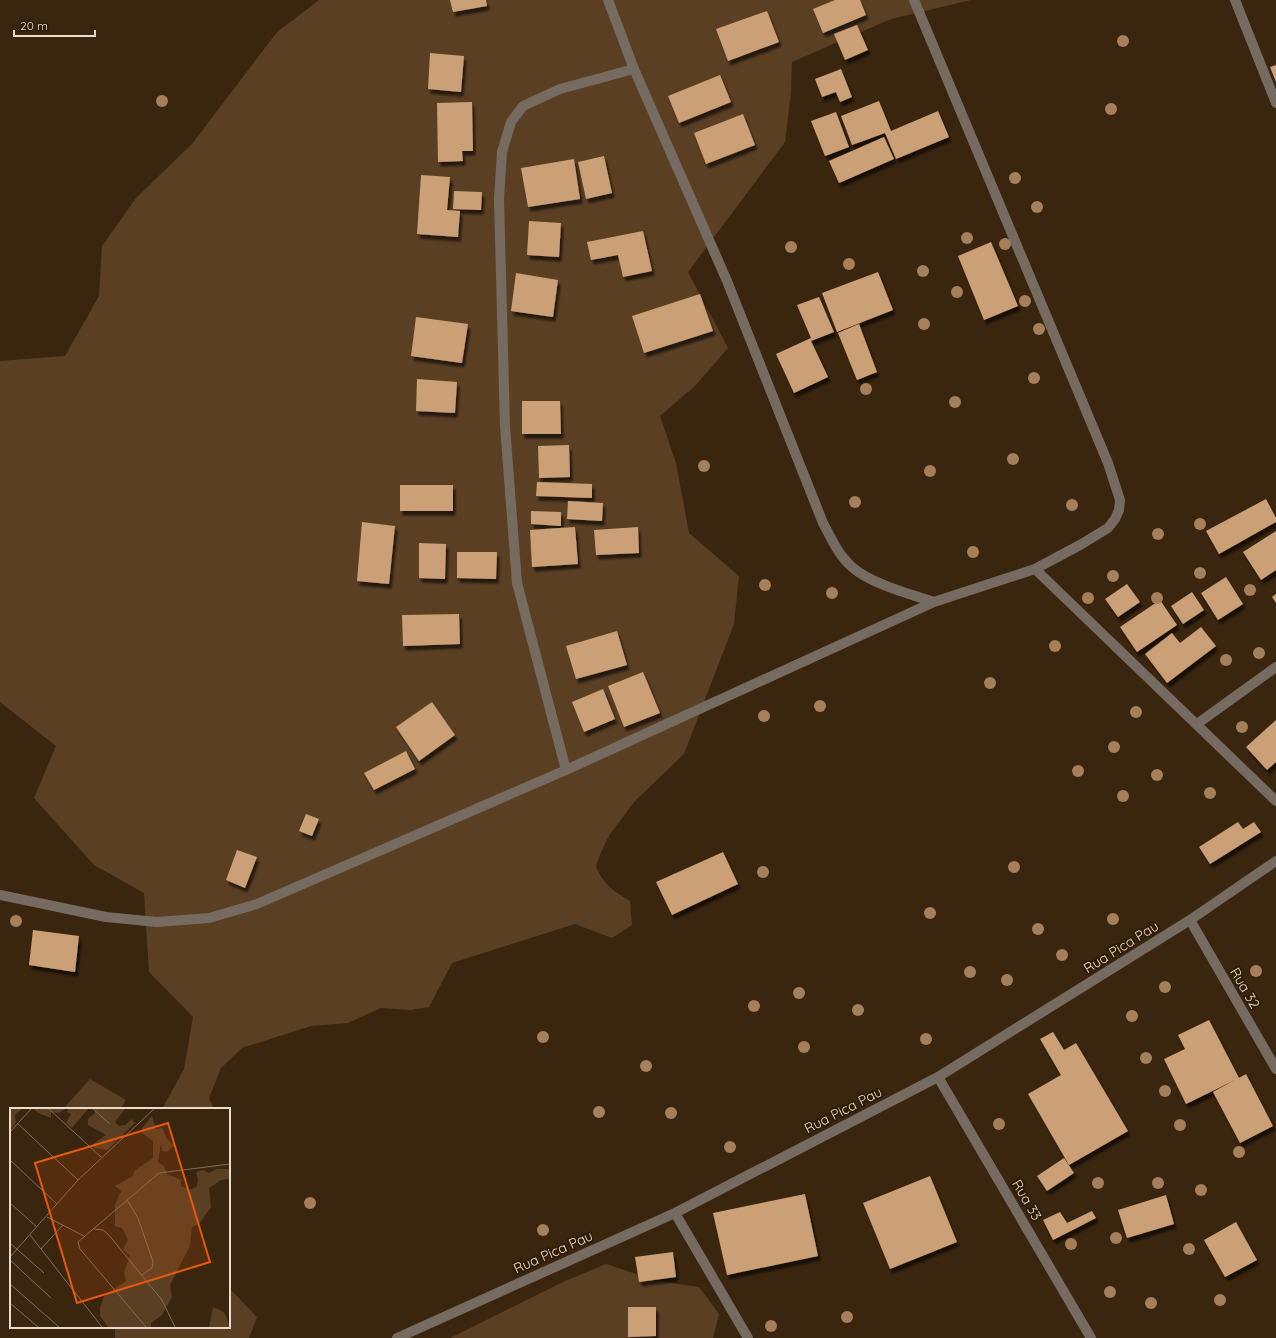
<svg xmlns="http://www.w3.org/2000/svg" width="1276" height="1338" font-family="Quicksand,sans-serif">
<style>
.green{fill:#5a3f23}
.building{fill:#cba076;filter:url(#shadow)}
.lines{fill:none;stroke-linecap:round;stroke-linejoin:round}
.minor{stroke:#766b61;stroke-width:10}
.tree{fill:#a5805b}
.labels{text-anchor:middle;dominant-baseline:central;stroke-width:4;stroke-linejoin:round;paint-order:stroke}
.street-label{font-size:14px;fill:#e9dccf;stroke:#2f1b06}
.inset-road{fill:none;stroke:#806e5c;stroke-width:1}
.view{fill:#e8590c;fill-opacity:0.15;stroke:#e8590c;stroke-width:2}
.inset-edge{fill:none;stroke:#e9dccf;stroke-width:2}
</style>
<defs>
<filter id="shadow"><feDropShadow dx="2.5" dy="4.5" stdDeviation="1" flood-color="#0009"/></filter>
</defs>
<rect width="100%" height="100%" fill="#3a250f"/>
<!-- green -->
<path class="green" d="M319,0H971L891,19L792,62L791,93L785,142L688,272L728,348L696,385L660,416L676,463L689,533L739,576L734,624L684,754L635,801L610,834L601,852L596,866C603,885 614,891 630,901L632,925L612,938L575,924L452,963L429,1007L411,1010L381,1008L348,1023L311,1026L242,1048L221,1068L209,1098L214,1109H162L184,1069L193,1017L149,972L144,893L94,865L34,798L56,746L0,702V361L65,356L99,296L102,246L136,198L192,144L277,32Z
M90,1079L126,1100L120,1109H63Z
M606,1264L657,1281L699,1287L719,1314L713,1338H450L565,1281Z
M229,1288L257,1317L249,1338H115V1327H229Z"/>
<!-- building -->
<path class="building" d="M450,0H486L487,6L453,12Z
M835,0H860L866,15L823,33L813,9Z
M767,11L779,42L728,61L716,29Z
M857,25L868,50L845,60L834,34Z
M430,53L464,56L461,92L428,89Z
M1276,65V82L1270,67Z
M841,69L852,97L840,102L836,92L822,97L815,79Z
M720,75L731,102L679,123L668,96Z
M879,101L891,131L938,111L949,137L896,159L885,133L852,145L841,116Z
M472,102L473,151H462L463,161L438,162L437,103Z
M836,112L849,147L825,156L811,121Z
M743,114L755,145L706,164L694,133Z
M884,137L894,159L839,183L829,161Z
M604,156L612,193L586,199L578,162Z
M574,159L580,199L528,207L521,168Z
M421,175L450,177L447,210L460,211L458,237L417,234Z
M454,191L482,192L481,210L453,209Z
M529,221L561,223L559,257L527,255Z
M643,231L652,271L623,277L618,255L591,260L587,242Z
M991,242L1018,306L984,320L958,256Z
M878,272L893,310L837,332L822,293Z
M516,273L558,280L553,317L511,311Z
M700,294L713,331L644,353L632,316Z
M819,297L834,332L811,341L828,377L794,393L776,354L811,338L797,305Z
M416,317L468,324L462,363L411,356Z
M859,324L877,372L857,380L838,333Z
M417,379L457,382L455,413L416,411Z
M522,401H560L561,434H522Z
M569,445L570,477L539,478L538,446Z
M537,482L592,484V498L536,496Z
M400,485H453V511H400Z
M1266,499L1276,518V522L1219,554L1206,531Z
M568,501L603,503L602,521L567,519Z
M531,511L561,512V526L531,524Z
M362,522L395,526L389,584L357,581Z
M575,527L578,564L532,567L530,530Z
M638,527L639,553L596,555L594,530Z
M1276,531V570L1261,580L1243,552Z
M419,543L446,544L445,579L419,578Z
M457,552H497L496,579L457,578Z
M1226,577L1243,604L1218,620L1201,593Z
M1127,584L1140,602L1118,617L1105,599Z
M1192,592L1204,610L1183,624L1171,606Z
M1276,594V603L1272,597Z
M1160,600L1177,625L1137,652L1120,627Z
M459,614L460,644L403,646L402,615Z
M1201,627L1216,646L1167,683L1145,654L1172,633L1180,643Z
M617,631L627,665L576,679L566,646Z
M643,672L660,713L624,727L608,686Z
M603,689L615,719L584,732L572,702Z
M432,702L455,735L419,761L396,727Z
M1276,720V762L1267,770L1246,747Z
M406,751L415,769L374,790L364,773Z
M306,814L319,819L312,836L299,831Z
M1238,822L1243,829L1254,822L1261,832L1210,864L1199,847Z
M237,850L257,857L245,888L226,880Z
M723,852L738,884L672,915L656,882Z
M33,930L79,936L75,972L29,965Z
M1209,1020L1239,1078L1186,1104L1164,1059L1185,1049L1178,1035Z
M1053,1032L1064,1050L1076,1043L1128,1131L1069,1165L1028,1094L1061,1075L1040,1039Z
M1246,1074L1273,1126L1240,1143L1213,1092Z
M1064,1158L1074,1173L1047,1191L1037,1176Z
M930,1176L957,1242L890,1269L863,1203Z
M805,1194L818,1256L727,1275L713,1213Z
M1166,1195L1174,1224L1127,1238L1118,1210Z
M1092,1211L1096,1218L1053,1240L1043,1220L1060,1212L1067,1223Z
M1236,1222L1257,1260L1225,1277L1204,1240Z
M673,1252L676,1277L639,1282L635,1257Z
M628,1307H656V1336L628,1337Z"/>
<g class="lines">
<!-- minor -->
<path class="minor" d="M608,0L634,69L727,281L823,523C831,538 839,556 852,567C871,584 910,594 934,602
M1235,0L1276,103
M1035,569L1276,801
M1197,724L1276,667
M566,770L517,583L505,426L499,199L502,152L511,122L523,106L560,89L634,69
M0,895L106,917L157,922L209,918L257,904L566,770L934,602L1035,569L1080,545L1108,528L1115,519L1119,510L1120,500L1108,463L914,0
M1190,920L1276,1069
M938,1077L1091,1338
M675,1213L748,1338
M397,1338L675,1213L938,1077L1190,920L1276,861"/>
</g>
<!-- trees -->
<g class="tree">
<circle cx="1123" cy="41" r="6"/>
<circle cx="162" cy="101" r="6"/>
<circle cx="1111" cy="109" r="6"/>
<circle cx="1015" cy="178" r="6"/>
<circle cx="1037" cy="207" r="6"/>
<circle cx="967" cy="238" r="6"/>
<circle cx="1005" cy="244" r="6"/>
<circle cx="791" cy="247" r="6"/>
<circle cx="849" cy="264" r="6"/>
<circle cx="923" cy="271" r="6"/>
<circle cx="957" cy="292" r="6"/>
<circle cx="1025" cy="301" r="6"/>
<circle cx="924" cy="324" r="6"/>
<circle cx="1039" cy="329" r="6"/>
<circle cx="1034" cy="378" r="6"/>
<circle cx="866" cy="389" r="6"/>
<circle cx="955" cy="402" r="6"/>
<circle cx="1013" cy="459" r="6"/>
<circle cx="704" cy="466" r="6"/>
<circle cx="930" cy="471" r="6"/>
<circle cx="855" cy="502" r="6"/>
<circle cx="1072" cy="505" r="6"/>
<circle cx="1200" cy="524" r="6"/>
<circle cx="1158" cy="534" r="6"/>
<circle cx="973" cy="552" r="6"/>
<circle cx="1200" cy="573" r="6"/>
<circle cx="1113" cy="576" r="6"/>
<circle cx="765" cy="585" r="6"/>
<circle cx="1250" cy="590" r="6"/>
<circle cx="832" cy="593" r="6"/>
<circle cx="1088" cy="598" r="6"/>
<circle cx="1157" cy="598" r="6"/>
<circle cx="1055" cy="646" r="6"/>
<circle cx="1259" cy="653" r="6"/>
<circle cx="1226" cy="660" r="6"/>
<circle cx="990" cy="683" r="6"/>
<circle cx="820" cy="706" r="6"/>
<circle cx="1136" cy="712" r="6"/>
<circle cx="764" cy="716" r="6"/>
<circle cx="1242" cy="727" r="6"/>
<circle cx="1114" cy="747" r="6"/>
<circle cx="1078" cy="771" r="6"/>
<circle cx="1157" cy="775" r="6"/>
<circle cx="1210" cy="793" r="6"/>
<circle cx="1123" cy="796" r="6"/>
<circle cx="1014" cy="867" r="6"/>
<circle cx="763" cy="872" r="6"/>
<circle cx="930" cy="913" r="6"/>
<circle cx="1113" cy="919" r="6"/>
<circle cx="16" cy="921" r="6"/>
<circle cx="1038" cy="929" r="6"/>
<circle cx="1062" cy="955" r="6"/>
<circle cx="1256" cy="971" r="6"/>
<circle cx="970" cy="972" r="6"/>
<circle cx="1007" cy="980" r="6"/>
<circle cx="1165" cy="987" r="6"/>
<circle cx="799" cy="993" r="6"/>
<circle cx="754" cy="1006" r="6"/>
<circle cx="858" cy="1010" r="6"/>
<circle cx="1132" cy="1016" r="6"/>
<circle cx="543" cy="1037" r="6"/>
<circle cx="926" cy="1039" r="6"/>
<circle cx="804" cy="1047" r="6"/>
<circle cx="1146" cy="1058" r="6"/>
<circle cx="646" cy="1066" r="6"/>
<circle cx="1165" cy="1091" r="6"/>
<circle cx="599" cy="1112" r="6"/>
<circle cx="671" cy="1113" r="6"/>
<circle cx="999" cy="1124" r="6"/>
<circle cx="1180" cy="1125" r="6"/>
<circle cx="730" cy="1147" r="6"/>
<circle cx="1239" cy="1152" r="6"/>
<circle cx="1098" cy="1183" r="6"/>
<circle cx="1158" cy="1183" r="6"/>
<circle cx="1201" cy="1190" r="6"/>
<circle cx="310" cy="1203" r="6"/>
<circle cx="543" cy="1230" r="6"/>
<circle cx="1116" cy="1238" r="6"/>
<circle cx="1071" cy="1244" r="6"/>
<circle cx="1189" cy="1249" r="6"/>
<circle cx="1110" cy="1292" r="6"/>
<circle cx="1220" cy="1300" r="6"/>
<circle cx="1151" cy="1303" r="6"/>
<circle cx="847" cy="1317" r="6"/>
<circle cx="771" cy="1326" r="6"/>
</g>
<g class="labels">
<!-- street labels -->
<g class="street-label">
<text transform="translate(1121 947) rotate(-32)">Rua Pica Pau</text>
<text transform="translate(1245 988) rotate(60)">Rua 32</text>
<text transform="translate(843 1110) rotate(-27)">Rua Pica Pau</text>
<text transform="translate(1027 1200) rotate(60)">Rua 33</text>
<text transform="translate(553 1252) rotate(-24)">Rua Pica Pau</text>
</g>
</g>
<!-- overview -->
<g transform="translate(10 1108)">
<rect width="220" height="220" fill="#3a250f"/>
<path d="M0,1H12L5,7L6,15L0,22ZM24,1H55L49,5L41,4V10L28,5ZM58,1H78L62,20L56,15L61,6L57,4ZM85,1H115L105,14L109,18L115,17L122,11L125,15L97,42L84,40L83,36L96,27L78,17V11L85,5ZM142,8L146,21L152,20L158,32L164,37L157,44L152,43L151,35L148,54L154,58L157,66L171,72V78L180,82L187,78L188,72L186,64L194,62L199,65L207,61H220V71L211,72L199,80L201,99L189,116L182,119L180,138L160,177L162,189L152,207L141,215V219H98L90,208V200L94,188L116,173L114,164L120,148L113,141L118,132L112,120L105,118V97L111,83L105,78L123,68L124,63L143,50V33L132,25V20ZM203,199L214,204L220,219H199Z" fill="#5a3f23"/>
<path class="inset-road" d="M39,1L91,49M83,1L100,16M7,15L68,72M0,24L21,1M0,52L47,96M117,92L128,110L143,154L142,160L132,167M0,95L27,119M37,109L74,128M84,121L93,122L98,126L152,192L165,219M20,127L92,219M0,135L34,165M31,141L53,117M0,149L68,72L144,1M0,152L41,190M0,176L49,219M0,195L28,219M136,219L70,141L68,134L149,65L220,56"/>
<path class="view" d="M158,15L200,154L67,195L25,55Z"/>
<rect width="220" height="220" class="inset-edge"/>
</g>
<!-- scale -->
<path d="M14 30v6h81v-6" fill="none" stroke="#e9dccf" stroke-width="2"/>
<text x="20" y="30" font-size="12" fill="#e9dccf" stroke="#2f1b06" stroke-width="3" paint-order="stroke">20 m</text>
</svg>
